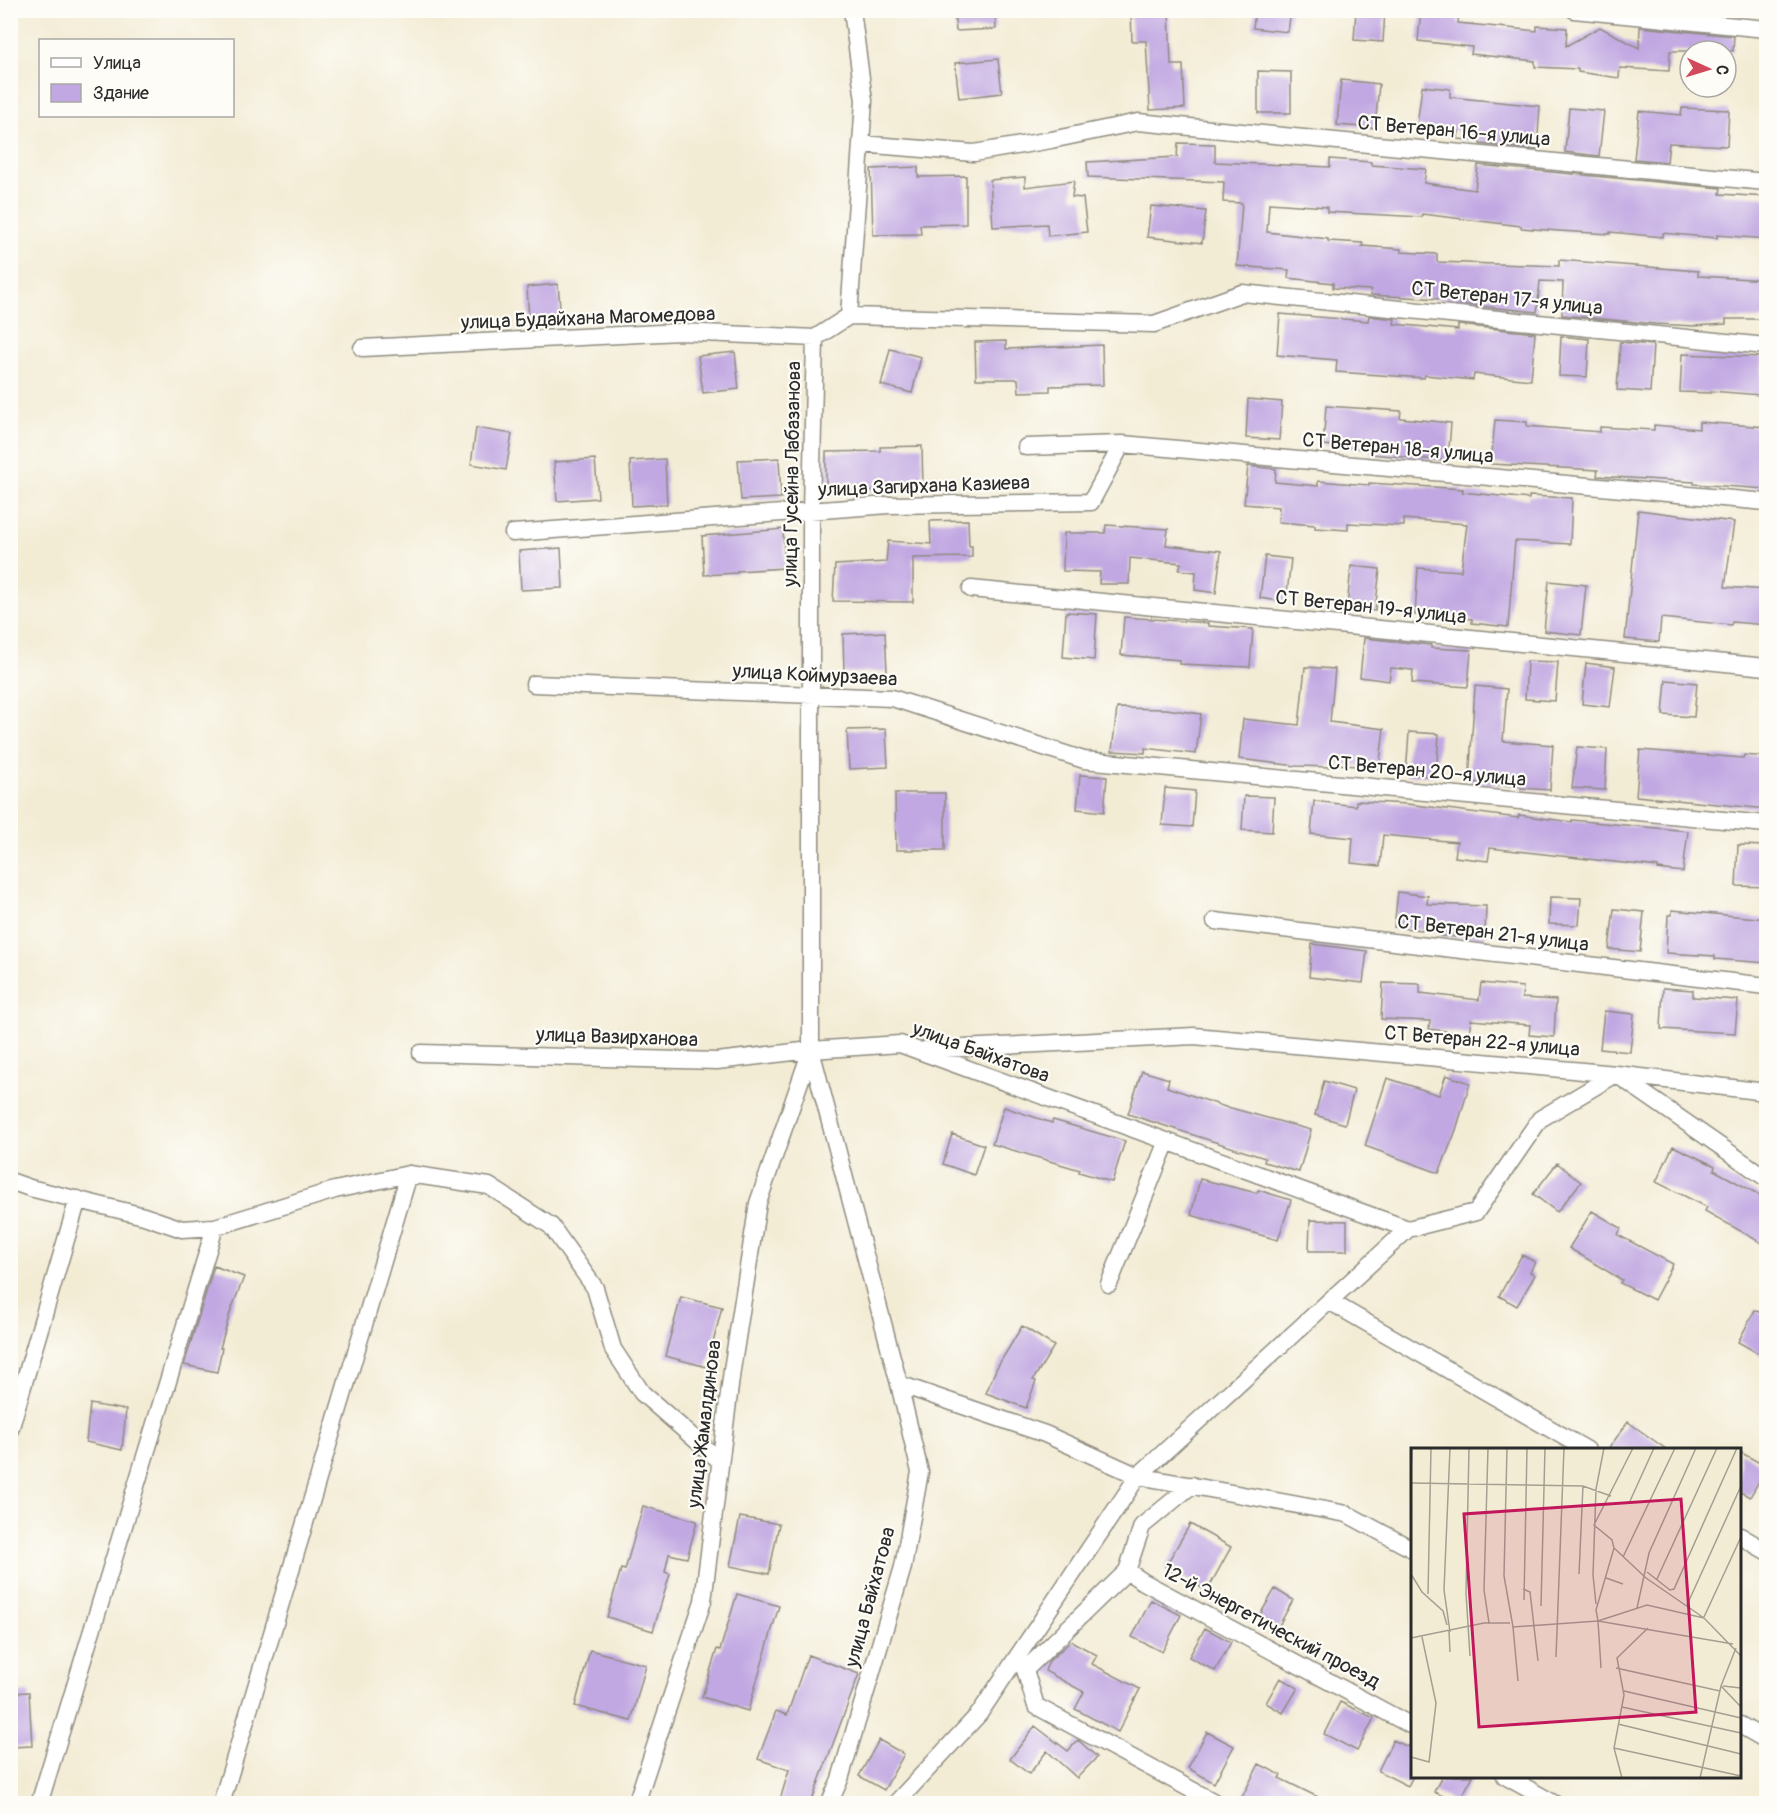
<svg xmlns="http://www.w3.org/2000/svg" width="1777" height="1814" font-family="Pangolin,sans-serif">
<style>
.building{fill:#c1a8e2}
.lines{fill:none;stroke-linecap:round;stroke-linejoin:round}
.minor-casing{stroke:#8f8c80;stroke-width:19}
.minor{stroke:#fff;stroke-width:16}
.labels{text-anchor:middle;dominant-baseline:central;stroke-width:4.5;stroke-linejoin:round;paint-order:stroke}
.street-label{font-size:20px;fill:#2b2b2b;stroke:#fdfcf7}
.inset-road{fill:none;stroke:#a39f91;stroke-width:1.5}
.view{fill:#c2185b;fill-opacity:0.15;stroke:#c2185b;stroke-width:3}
.inset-edge{fill:none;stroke:#2b2b2b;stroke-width:3}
</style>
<rect width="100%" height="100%" fill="#fdfcf7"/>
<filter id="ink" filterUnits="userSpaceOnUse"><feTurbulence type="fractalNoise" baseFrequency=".0167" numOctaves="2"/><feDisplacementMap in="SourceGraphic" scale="12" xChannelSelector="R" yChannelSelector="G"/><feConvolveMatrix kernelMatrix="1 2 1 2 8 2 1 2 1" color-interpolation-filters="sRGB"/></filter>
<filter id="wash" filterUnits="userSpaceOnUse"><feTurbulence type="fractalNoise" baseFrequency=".008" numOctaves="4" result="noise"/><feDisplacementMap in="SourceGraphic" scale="24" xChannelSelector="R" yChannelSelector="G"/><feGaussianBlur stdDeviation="1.35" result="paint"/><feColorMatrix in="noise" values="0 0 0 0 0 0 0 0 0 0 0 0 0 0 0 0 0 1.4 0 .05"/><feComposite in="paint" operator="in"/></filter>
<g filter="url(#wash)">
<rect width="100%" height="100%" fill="#f3ecd5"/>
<g id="blocks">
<!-- building -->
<path class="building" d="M954,10H995L996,29L956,31Z
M1131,10H1169L1171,65H1183L1185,108L1150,110L1146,41H1132Z
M1255,10H1291L1288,32L1253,28Z
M1356,10H1385L1383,42L1354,40Z
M1421,10L1459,12L1458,23L1537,31V26L1567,28L1566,46L1600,27L1639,48L1640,27L1734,36L1733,51H1670L1669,71L1620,68L1619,78L1578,72V69L1535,67V61L1471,54L1472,47L1418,41Z
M998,59L1002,93L959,98L955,63Z
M1258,71L1291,72V113H1258Z
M1341,80L1379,84L1375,128L1337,125Z
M1422,86L1450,89V97L1540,106L1537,150L1480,144V141L1458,139L1459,131L1417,126Z
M1569,108L1604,111L1599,156L1565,152Z
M1682,108L1729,110L1727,146L1669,143L1667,162L1634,159L1639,111L1681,115Z
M1178,143L1215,144V162L1330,167V159L1371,162V165L1426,169L1424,183L1475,190L1478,165L1721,188L1720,194L1767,197V239L1717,235V238L1663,233V237L1610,232V234L1559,231L1521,228V226L1422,214V217L1327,212V207L1269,203L1267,232L1328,239V241L1363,243L1362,246L1401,249V252L1437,254V262L1559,266V260L1698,271V276L1767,280L1764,319H1726V324L1695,326L1655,324L1562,315L1563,282L1540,281L1537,312L1459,304L1460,300L1370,295L1371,290L1333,288V283L1288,278L1289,270L1237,266L1242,203L1223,202L1224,182L1088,177L1087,162L1177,157Z
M918,167V177L966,176V224L920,225L921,234L873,235L871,169Z
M1025,177V187L1074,181L1072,197L1083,198L1087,232L1048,236L1047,224L993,227L990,180Z
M1151,206L1206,211L1202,243L1147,237Z
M558,284L561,318L529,320L527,287Z
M1280,314L1368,321L1369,316L1395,319L1394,324L1458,330V325L1535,333L1531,380L1474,374L1473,380L1425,375L1424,378L1336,372L1337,360L1277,355Z
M1561,336L1589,339L1587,377L1559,376Z
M1006,341V349L1102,345L1103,385L1050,386V391L1019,392L1018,379H976L975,342Z
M1620,342L1653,345L1650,392L1617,390Z
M890,349L921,357L912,393L881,385Z
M735,352L739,389L703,393L698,356Z
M1682,354L1763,357L1760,395L1711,391V393L1680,392Z
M1248,399L1282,402L1279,440L1246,438Z
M1326,406L1401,411L1400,418L1451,423L1448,461L1370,454V449L1323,445Z
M1495,420L1527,422V426L1600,432V427L1654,430V425L1699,429V422L1767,427V489L1694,484V482L1597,476L1598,470L1491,464Z
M476,428L512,434L506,470L471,464Z
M922,446L923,488L826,493V452L880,451V447Z
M779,458L781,498L741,500L738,460Z
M595,459L598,498L557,501L554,462Z
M665,459L667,504L632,506L630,461Z
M1248,466L1276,469L1275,482L1318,486V481L1369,485V483L1463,489L1462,492L1529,499V496L1572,498L1570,544L1515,541L1508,627L1472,623V619L1415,615L1418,568L1461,571L1467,524L1404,519V526L1348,523V530L1315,528V525L1278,522L1279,507L1244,504Z
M1638,510L1734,522L1725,587L1767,590V625L1732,622L1731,625L1661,618L1659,642L1625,639Z
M968,520L969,546H972V557L913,558V602L833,601L835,565L886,562L888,541L931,544L930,521Z
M1106,525L1168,529L1166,545L1221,551L1216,593L1195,590L1196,572L1179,570L1181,563L1130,558L1129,584H1099L1100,572L1063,571L1064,533H1105Z
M783,529L785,568L737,571V573L704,575L702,536Z
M561,548L563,588L521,590L519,551Z
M1265,556L1291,559L1286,602L1260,598Z
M1351,566L1380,569L1375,611L1347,608Z
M1549,581L1586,585L1581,635L1544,631Z
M1066,612L1097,614L1094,660L1063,657Z
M1124,617L1208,623V626L1253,629L1250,667L1179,664L1180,660L1121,655Z
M885,632L887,671L844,673L843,634Z
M1364,638L1431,645V648L1471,650L1468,687L1412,683L1413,670L1391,668L1389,681L1360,677Z
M1527,661L1558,662L1555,701L1525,699Z
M1586,663L1615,667L1610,707L1582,704Z
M1305,667L1335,669L1330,722L1384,729L1379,769L1331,763V767L1297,766L1239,759L1243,719L1299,725Z
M1666,680L1697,683L1694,717L1663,715Z
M1475,686L1507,689L1503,741L1553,745L1550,790L1521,788V786L1469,782Z
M1117,708L1166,709L1201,714L1196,754L1145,748V753L1112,751Z
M886,729L888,767L849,769L847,730Z
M1409,732L1439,734L1436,776L1406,775Z
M1577,747L1607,749L1605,790L1572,788Z
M1640,750L1743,758L1744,755L1767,757V809L1636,796Z
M1080,775L1107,777L1104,812L1077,809Z
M1165,788L1195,791L1192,827L1162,825Z
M895,793H945V850H896Z
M1244,796L1274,797L1272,832L1242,830Z
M1314,801L1356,806V801L1407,804L1518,818L1519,815L1572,822V820L1688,831L1683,872L1658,869V867L1490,848L1488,861L1455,857L1457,842L1383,835L1380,866L1351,863L1353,838L1311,834Z
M1738,845L1767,846V887L1736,886Z
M1398,892L1428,896L1427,904L1486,906L1485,938L1440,936V932L1394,927Z
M1550,897L1581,898L1579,925L1549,924Z
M1614,909L1644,912L1640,952L1609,949Z
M1672,910L1767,919V963L1715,959V956L1666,953L1668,915H1672Z
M1312,944L1367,951L1363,983L1309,977Z
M1383,983L1420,984V993L1479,1000L1481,983L1523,987L1522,998L1556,1000L1554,1037L1529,1035L1530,1025L1471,1020L1469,1034L1429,1029L1430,1021L1381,1019Z
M1663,988L1693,990V997L1738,1000L1735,1033L1661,1029Z
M1604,1011L1634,1014L1630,1052L1600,1049Z
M1142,1071L1169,1079L1167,1087L1231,1109V1108L1311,1130L1299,1172L1264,1162L1265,1158L1128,1114Z
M1446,1075L1470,1083L1456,1130L1439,1173L1365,1146L1387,1078L1439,1095Z
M1324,1081L1354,1090L1345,1124L1315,1115Z
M1004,1107L1052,1123L1053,1120L1125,1141L1112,1182L1079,1172L1080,1170L992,1144Z
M952,1134L984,1145L974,1175L943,1164Z
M1673,1146L1715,1166L1714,1170L1767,1199V1246L1705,1211L1707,1207L1656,1182Z
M1557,1163L1581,1182L1557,1212L1533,1194Z
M1200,1179L1257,1193L1258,1190L1291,1200L1278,1240L1191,1215Z
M1592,1211L1621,1228L1618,1235L1673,1264L1654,1300L1620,1283L1622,1280L1569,1248Z
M1310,1220L1347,1221V1251H1309Z
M1522,1255L1535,1262L1530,1272L1535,1275L1517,1306L1499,1296Z
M214,1266L244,1277L230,1313L220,1348H222L217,1372L184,1365Z
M681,1297L722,1307L707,1367L665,1356Z
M1755,1310L1767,1316V1345L1761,1355L1738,1342Z
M1022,1326L1054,1346L1033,1380L1036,1381L1026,1408L986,1393L996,1369Z
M90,1404L126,1410L122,1450L86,1442Z
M1628,1422L1666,1449H1608Z
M1740,1452L1767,1467L1750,1497L1740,1492Z
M643,1506L697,1521L687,1558L669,1554L665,1572L670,1574L653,1631L607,1617L621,1569L625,1570Z
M740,1517L779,1524L769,1574L730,1566Z
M1190,1524L1231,1547L1207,1591L1165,1567Z
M1275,1589L1293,1600L1277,1629L1258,1618Z
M737,1594L779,1606L748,1711L702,1697L717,1649L720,1650Z
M1151,1600L1181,1615L1162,1652L1132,1637Z
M1205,1628L1231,1642L1215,1671L1189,1657Z
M1071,1641L1097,1655L1092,1664L1140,1689L1118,1732L1075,1709L1084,1692L1045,1671L1049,1661Z
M590,1650L646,1665L631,1721L575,1706Z
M808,1655L859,1674L811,1803H779L789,1770L758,1759L776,1711L787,1715Z
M1280,1678L1298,1688L1283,1713L1266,1703Z
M29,1692L32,1746L10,1747V1693Z
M1340,1702L1374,1718L1357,1751L1324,1734Z
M1035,1726L1068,1751L1078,1740L1097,1757L1077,1778L1047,1751L1029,1774L1010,1759Z
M1207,1732L1234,1746L1214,1783L1188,1768Z
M879,1740L904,1754L884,1790L859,1776Z
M1393,1740L1413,1749V1776L1408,1786L1378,1771Z
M1259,1764L1281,1775L1279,1778L1330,1803H1239Z
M1442,1776H1473L1458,1803L1434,1792Z"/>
</g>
</g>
<g filter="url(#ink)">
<use href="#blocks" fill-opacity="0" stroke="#8f8c80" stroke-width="1.5"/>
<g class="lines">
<defs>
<path id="minor" d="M1574,10L1766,29
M861,144L974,153L1051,140L1138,122L1766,182
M849,316L864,101L852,10
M362,348L680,332L815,338
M1026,447L1122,444L1766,502
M513,533L889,505L1091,502L1122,444
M971,589L1766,667
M534,684L892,698L1084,760L1766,824
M1215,921L1766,986
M924,1050L1194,1036L1616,1074L1766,1092
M421,1053L717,1061L811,1050
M10,1181L30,1188L144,1216L182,1229L215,1227L335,1190L409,1174L489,1186L551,1226L595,1288L613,1349L642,1393L720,1461
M1109,1284L1167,1141
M1329,1301L1587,1450
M899,1384L1045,1434L1138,1476L1347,1514L1412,1549
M10,1430L78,1199
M1192,1485L1142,1526L1127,1571L1025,1670L1036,1706L1218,1804
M1740,1536L1766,1551
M1127,1571L1142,1581L1412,1726
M1740,1725L1766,1740
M1505,1776L1555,1804
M39,1804L215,1227
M221,1804L409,1174
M636,1804L703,1601L732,1370L758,1203L811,1050V511L815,338L849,316L1154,324L1242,293L1766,346
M829,1804L840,1779L903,1567L920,1472L899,1384L811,1050L900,1044L1408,1229L1476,1212L1540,1119L1616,1074L1766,1178
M895,1804L979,1714L1138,1476L1408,1229"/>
</defs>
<!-- minor casing -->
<use href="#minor" class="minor-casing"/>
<!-- minor -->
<use href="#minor" class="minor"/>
</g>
</g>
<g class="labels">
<!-- street labels -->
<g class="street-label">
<text transform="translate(1454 131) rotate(5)">СТ Ветеран 16-я улица</text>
<text transform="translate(1507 298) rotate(6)">СТ Ветеран 17-я улица</text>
<text transform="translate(588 318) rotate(-2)">улица Будайхана Магомедова</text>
<text transform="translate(1398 448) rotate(5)">СТ Ветеран 18-я улица</text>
<text transform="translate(792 474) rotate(-89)">улица Гусейна Лабазанова</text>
<text transform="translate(924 486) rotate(-2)">улица Загирхана Казиева</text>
<text transform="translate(1371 607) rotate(6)">СТ Ветеран 19-я улица</text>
<text transform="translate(815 675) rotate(3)">улица Коймурзаева</text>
<text transform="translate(1427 771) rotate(5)">СТ Ветеран 20-я улица</text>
<text transform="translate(1493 933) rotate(7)">СТ Ветеран 21-я улица</text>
<text transform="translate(617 1037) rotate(2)">улица Вазирханова</text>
<text transform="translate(1482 1041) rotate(5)">СТ Ветеран 22-я улица</text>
<text transform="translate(981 1052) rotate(20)">улица Байхатова</text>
<text transform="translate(704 1424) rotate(-83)">улица Жамалдинова</text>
<text transform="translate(870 1597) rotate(-75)">улица Байхатова</text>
<text transform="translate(1271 1626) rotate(28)">12-й Энергетический проезд</text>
</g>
</g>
<!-- overview -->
<g transform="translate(1411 1448)">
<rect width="330" height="330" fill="#f3ecd5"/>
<path class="inset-road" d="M58,0L55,145L59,208M77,0L73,142L78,175M96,0L93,128L102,179L187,173L322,196M222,0L183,77L201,92L203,100L185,162L187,173L236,157L293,170M0,27L1,0M0,35L172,38L200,48M219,53L243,0M203,100L235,130L293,170L330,208M212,109L264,0M236,124L259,142L263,141L326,0M0,126L11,144L32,163L36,177M168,126L172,38M195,130L212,136M246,131L306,0M112,141L119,144L127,213M17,146L20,0M113,152L116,0M185,156L182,127L185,41L193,0M276,157L330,38M130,158L134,0M226,160L238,105L285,0M293,169L330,89M187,173L190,220M102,179L107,233M38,183L39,204M39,184L33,142L39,0M0,190L73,175H99M145,209L153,0M205,220L309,243M310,238L330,259M312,238L330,240M213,243L330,270M211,259L330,285M207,276L330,306M203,300L330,328M0,309L18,314L25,255L11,189M211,330L203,300L213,247L206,210L237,180M289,330L310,238L325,200"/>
<path class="view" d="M270,51L285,264L68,279L53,66Z"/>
<rect width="330" height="330" class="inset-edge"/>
</g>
<!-- margin -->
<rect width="1777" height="1814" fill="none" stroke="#fdfcf7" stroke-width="36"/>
<!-- legend -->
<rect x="39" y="39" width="195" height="78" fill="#fdfcf7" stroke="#a9a8a5" stroke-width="1.5"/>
<rect x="51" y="58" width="30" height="9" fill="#ffffff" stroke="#a9a8a5" stroke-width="1.5"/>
<text x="93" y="69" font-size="18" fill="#2b2b2b">Улица</text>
<rect x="51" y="84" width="30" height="18" fill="#c1a8e2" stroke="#a9a8a5" stroke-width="1.5"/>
<text x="93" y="99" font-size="18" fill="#2b2b2b">Здание</text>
<!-- north arrow -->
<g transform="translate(1708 69) rotate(94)"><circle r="28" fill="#fdfcf7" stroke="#a9a8a5" stroke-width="1.5"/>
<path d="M0-4.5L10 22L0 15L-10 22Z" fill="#d1495b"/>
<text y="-9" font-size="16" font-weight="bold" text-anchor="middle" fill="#2b2b2b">С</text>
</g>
</svg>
